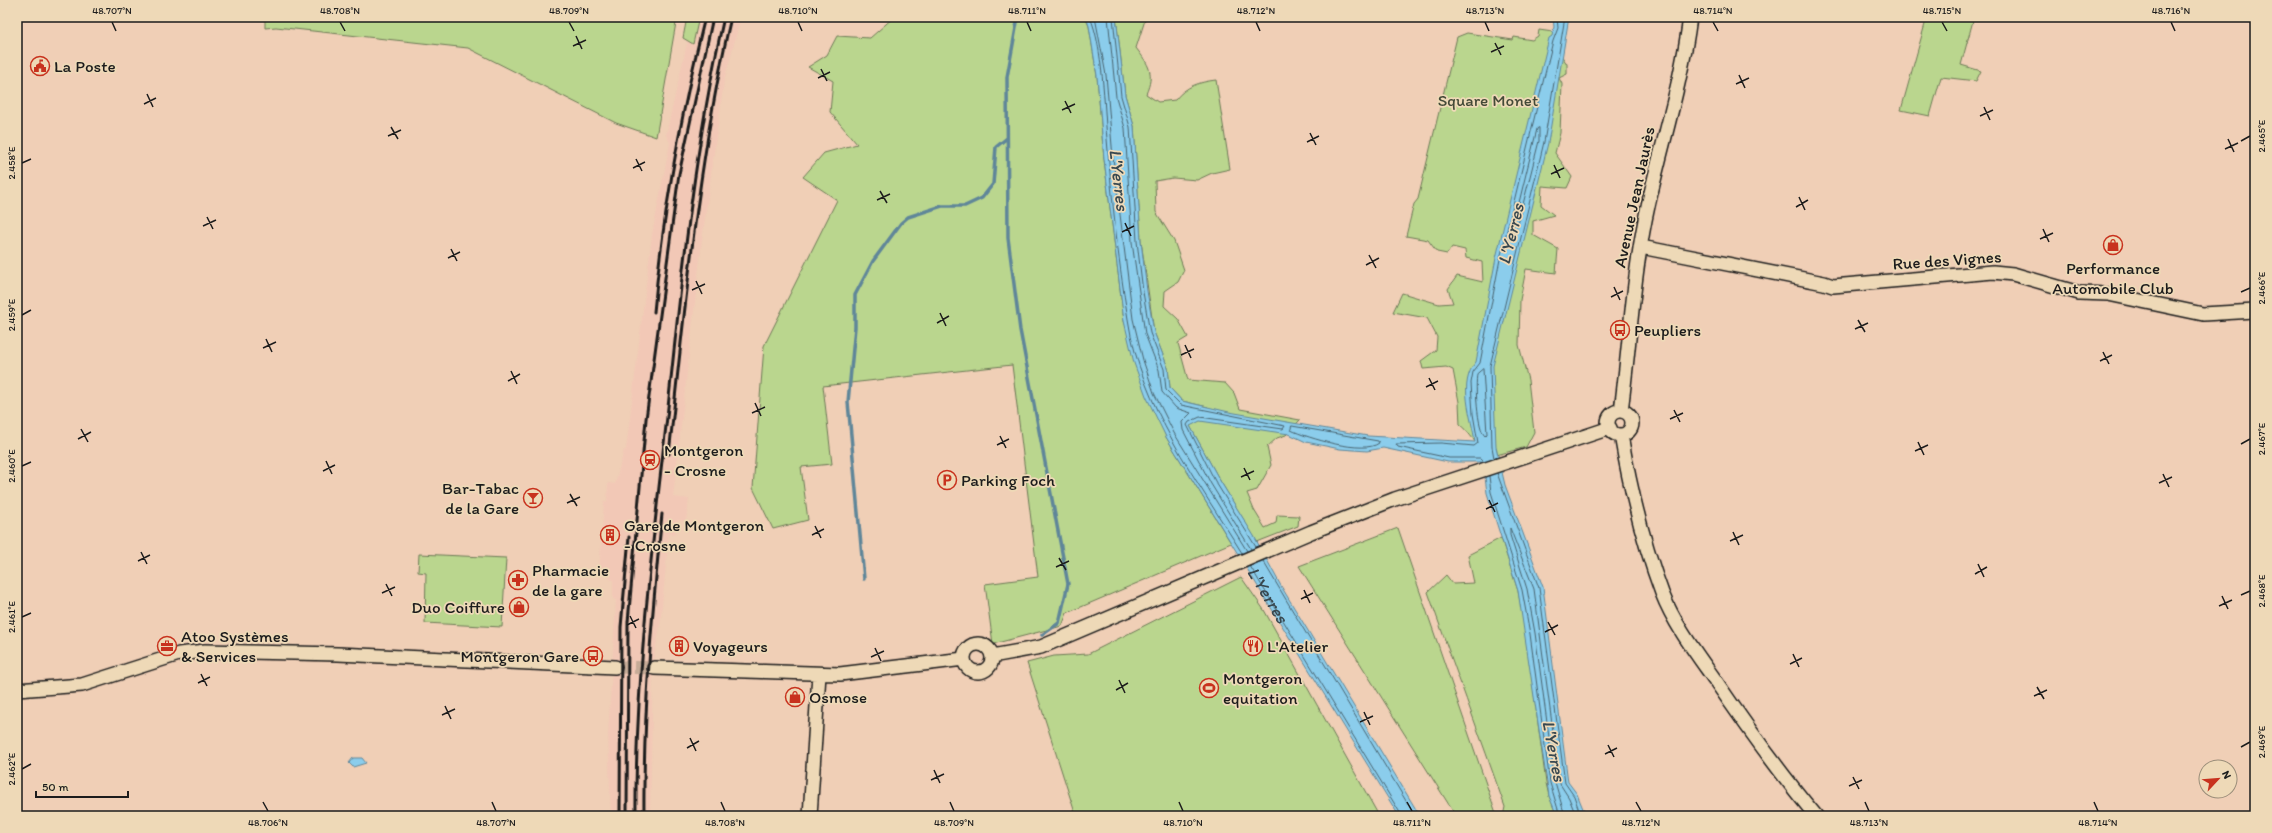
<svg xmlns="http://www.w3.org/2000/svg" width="2272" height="833" font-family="Itim,sans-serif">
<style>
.built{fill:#f2c8b6}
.green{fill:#bad68e;stroke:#6b7955}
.water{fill:#8bcdec;stroke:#5f8699}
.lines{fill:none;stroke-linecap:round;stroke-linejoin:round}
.shore{stroke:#48636f;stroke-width:1}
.stream{stroke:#5f8699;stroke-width:3.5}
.tertiary-tunnel{stroke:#c6ab97;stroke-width:13;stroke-dasharray:13 6;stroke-linecap:butt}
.tertiary-casing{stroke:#1c1c1c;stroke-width:16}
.tertiary{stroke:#eed9b7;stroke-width:13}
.rail{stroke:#1c1c1c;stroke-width:3}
.ticks{fill:none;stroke:#1c1c1c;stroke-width:1.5}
.labels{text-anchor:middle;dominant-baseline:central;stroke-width:3.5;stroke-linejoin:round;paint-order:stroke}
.poi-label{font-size:17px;fill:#1c1c1c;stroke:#eed9b7;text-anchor:start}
.park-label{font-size:17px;fill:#444a38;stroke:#eed9b7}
.street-label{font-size:17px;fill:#1c1c1c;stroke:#eed9b7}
.water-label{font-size:18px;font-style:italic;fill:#384850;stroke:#eed9b7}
.neatline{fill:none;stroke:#1c1c1c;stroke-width:1.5}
.ticks-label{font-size:10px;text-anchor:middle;fill:#1c1c1c}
</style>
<rect width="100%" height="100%" fill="#f0cfb6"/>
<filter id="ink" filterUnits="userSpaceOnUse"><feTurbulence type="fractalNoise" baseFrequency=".025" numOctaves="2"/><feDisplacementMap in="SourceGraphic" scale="8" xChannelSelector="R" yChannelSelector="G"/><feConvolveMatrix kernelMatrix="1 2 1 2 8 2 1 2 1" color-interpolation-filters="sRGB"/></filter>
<g filter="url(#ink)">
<!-- built -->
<path class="built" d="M693,17H741L724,81L702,240L673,497L689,499L686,521L678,520L675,535L669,534L660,627L653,661L650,816H611L608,735L616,600L613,599V580L610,579V574L599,573L604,501H607L608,483L615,484L624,450H626L652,235L670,143L666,135Z"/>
<!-- green -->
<path class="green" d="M265,17H677L656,137L616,123L468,48L276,27L265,28Z
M687,17H699L693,44L683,38Z
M894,17H1085L1089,26L1097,76L1104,159L1124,321L1166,437L1231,543L1067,613L1062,626L993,644L985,584L1038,577L1012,365L823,386L832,464L801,467L808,520L773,529L753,488L764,346L837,200L803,177L824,153L857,144L830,112L833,81L808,67L827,55L837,36L870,38Z
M1116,17H1146L1136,48C1149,65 1155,73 1146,94L1158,102L1175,100C1186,86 1199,82 1216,80L1230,169L1212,173L1197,180L1173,178L1155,181L1156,212L1174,241L1184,270L1178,282L1165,291L1164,306L1178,319L1188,337L1178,343L1188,380L1225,383L1234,393L1240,409L1300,420L1286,435L1277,438L1267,447L1271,465L1257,490L1247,493L1254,510L1265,528L1276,523L1277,515L1299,516L1298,526L1257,542L1219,479L1190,426L1208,407L1182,401L1170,388L1168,368L1154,332L1141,241L1134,126L1125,95Z
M1927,17H1974L1961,65L1981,71L1976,81L1941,77L1930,116L1901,110Z
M1539,30L1553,32L1560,41L1559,52L1567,64V74L1559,78L1562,84L1560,133L1555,153L1572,177L1567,188L1542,186L1541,205L1554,215L1533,221V235L1558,249L1556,273L1526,269L1520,300L1519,345L1528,380L1534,432L1526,447L1493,456C1474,447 1475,437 1460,425L1459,402L1453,370L1446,367L1423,369L1421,361L1436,350L1437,337L1427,318L1393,312L1402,293L1439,304L1453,303L1448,289L1457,276L1483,282L1482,262L1466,258L1465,250L1452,247L1447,254L1437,252L1428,240L1406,236L1414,204L1418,199L1457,37L1467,33L1513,40L1514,37L1532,40L1538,36Z
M1398,528L1497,816H1456L1299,566Z
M1501,538L1518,591L1526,634L1546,783L1549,796L1557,816H1503L1505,807C1480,735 1453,664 1428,592L1446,575L1453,584L1474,583L1468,555Z
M419,554L506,558L502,627L425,623L426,573L418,572Z
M1241,577L1264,610L1379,816H1076L1027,663L1054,656L1088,654Z"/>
<!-- water -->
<path class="water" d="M1086,17H1116L1125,95L1134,126L1141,241L1147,291L1154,332L1168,368L1170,388L1182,401L1229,412L1368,436L1475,442C1472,418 1457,383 1476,362L1496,258L1549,38L1552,36L1554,27L1553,17H1569L1548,143L1493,366L1496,447L1505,485L1543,587L1568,782L1577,794L1586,816H1557L1549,796L1518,591L1487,493L1485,477L1480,462H1448L1383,448L1367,451L1340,449L1306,442L1289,434L1200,421L1190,426L1219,479L1254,536L1281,586L1420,816H1399L1166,437L1146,396L1134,363L1124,321L1104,159L1097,76L1089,26Z
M353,758H362L366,763L353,767L349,763Z"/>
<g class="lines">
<!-- shore -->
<g class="shore">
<path d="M1090,17C1103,46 1104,106 1107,139C1112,199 1118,260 1128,319C1141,406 1197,480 1242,553"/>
<path d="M1095,17L1106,75L1113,158L1133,319L1143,360L1154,393L1174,433L1247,551"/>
<path d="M1108,17L1116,97L1125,128L1132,242L1145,334L1159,370L1162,392L1176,408L1191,413L1182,422L1183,430L1211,484L1251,549"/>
<path d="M1113,17L1121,96L1130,127L1137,241L1143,292L1150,333L1164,369L1166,390L1181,405L1285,426L1283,429L1200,417L1189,422L1187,425L1215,481L1256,547"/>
<path d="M1539,128V141L1517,228L1514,229L1513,227L1537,129Z"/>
<path d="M1483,369L1487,434L1485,436C1477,429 1475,386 1477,374Z"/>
<path d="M1292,426L1378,441L1379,443C1364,455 1307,438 1291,430Z"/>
<path d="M1494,458L1492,447L1490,366L1544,142L1565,17"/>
<path d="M1484,462L1480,458H1449L1398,447L1396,444L1441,443L1474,446L1478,443L1473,414L1471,383L1473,372L1480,363L1500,259L1553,41L1558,28L1557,17"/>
<path d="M1497,473L1539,588L1565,783L1574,796L1581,816"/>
<path d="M1489,476L1491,492L1522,590L1530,634L1550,783L1560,816"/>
<path d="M1263,561L1415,816"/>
<path id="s1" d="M1250,566L1402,816"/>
<path d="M1565,816L1555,782L1535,633L1527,589L1510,535V528L1534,589L1560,784L1569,798L1576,816"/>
</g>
<!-- stream -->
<path class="stream" d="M1018,17L1007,77L1008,238L1020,330L1068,584L1059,623L1042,635
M864,579L848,402L855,327V295L873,261L901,223L908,217L942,206H965L982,198L993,184L996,147L1007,138"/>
<!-- tertiary-tunnel -->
<path class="tertiary-tunnel" d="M615,667L654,668"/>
<defs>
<path id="tertiary" d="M1641,247L1824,283L1833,286L1993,272L2013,274L2079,293L2108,294L2203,314L2255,311
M1621,411C1630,342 1633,273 1648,206C1662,143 1682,81 1690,17
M1608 423a12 12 0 1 1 24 0a12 12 0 1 1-24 0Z
M1621,435C1630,488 1643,542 1662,593C1674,624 1696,653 1715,680C1747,727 1780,773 1816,816
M964 658a14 14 0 1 1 28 0a14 14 0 1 1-28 0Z
M992,656L1041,647L1311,532L1395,499L1610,428
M654,668L840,674L964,659
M17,690L82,685L179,654L205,651L338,654L615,667
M810,816L819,674"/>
</defs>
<!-- tertiary casing -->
<use href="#tertiary" class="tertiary-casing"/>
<!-- tertiary -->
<use href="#tertiary" class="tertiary"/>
<!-- rail -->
<path class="rail" d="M654,312C663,213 681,114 705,17
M669,454C685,308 698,161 731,17
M620,816L621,627L629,537
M627,816L628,622L646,419L679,174L713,17
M636,816C635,683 652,549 667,417C681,283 694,149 724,17
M644,816C643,715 652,615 662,514"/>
</g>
</g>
<!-- ticks -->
<path class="ticks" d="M112,22L116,31M340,22L345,31M569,22L574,31M798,22L802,31M1027,22L1031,31M1256,22L1260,31M1485,22L1489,31M1713,22L1718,31M1942,22L1947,31M2171,22L2175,31M576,36L582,49M1495,43L1501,55M573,46L586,40M1491,52L1504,46M821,69L827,81M1739,75L1745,88M818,78L830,72M1736,84L1749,78M147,94L153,107M1065,101L1071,113M144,104L156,98M1984,107L1990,120M1062,110L1075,104M1980,116L1993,110M391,127L398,139M1310,133L1316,145M388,136L401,130M2228,139L2234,152M2241,141L2250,136M1307,142L1319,136M2225,149L2238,143M636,159L642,171M22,163L31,159M1554,165L1560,178M633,168L645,162M1551,174L1564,168M880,191L887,203M1799,197L1805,210M877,200L890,194M1796,207L1808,200M207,217L213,229M1125,223L1131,236M203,226L216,220M2043,229L2049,242M1122,232L1134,226M2040,239L2053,233M451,249L457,261M1369,255L1376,268M448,258L460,252M1366,265L1379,258M696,281L702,294M1614,287L1620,300M692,290L705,284M2241,292L2250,288M1611,297L1623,291M940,313L946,326M22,315L31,310M1858,320L1865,332M937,323L949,316M1855,329L1868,323M266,339L272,352M1185,345L1191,358M263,348L276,342M2103,352L2109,364M1181,355L1194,349M2100,361L2112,355M511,371L517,384M1429,378L1435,390M508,381L520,374M1426,387L1438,381M755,403L761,416M1674,410L1680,422M752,413L765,407M1670,419L1683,413M81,429L88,442M1000,436L1006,448M78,439L91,432M1918,442L1924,455M2241,444L2250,439M997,445L1009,439M1915,451L1928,445M326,461L332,474M22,466L31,462M1244,468L1250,480M323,471L335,465M2163,474L2169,487M1241,477L1254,471M2159,483L2172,477M570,494L577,506M1489,500L1495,512M567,503L580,497M1486,509L1498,503M815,526L821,538M1733,532L1739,545M812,535L824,529M1730,541L1743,535M141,552L147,564M1059,558L1066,570M138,561L150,555M1978,564L1984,577M1056,567L1069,561M1975,574L1987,567M386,584L392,596M1304,590L1310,603M382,593L395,587M2241,595L2250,591M2222,596L2228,609M1301,599L1313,593M2219,606L2232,600M630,616L636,628M22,617L31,613M1548,622L1555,635M627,625L639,619M1545,632L1558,625M875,648L881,661M1793,654L1799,667M871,657L884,651M1790,664L1802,658M201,674L207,686M1119,680L1125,693M198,683L210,677M2037,687L2044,699M1116,690L1128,683M2034,696L2047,690M445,706L451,719M1364,712L1370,725M442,715L455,709M1360,722L1373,716M690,738L696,751M1608,745L1614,757M2241,747L2250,742M687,748L699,741M1605,754L1617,748M22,769L31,764M934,770L940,783M1853,777L1859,789M931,780L944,774M1849,786L1862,780M263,802L268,811M492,802L496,811M721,802L725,811M950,802L954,811M1179,802L1183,811M1407,802L1412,811M1636,802L1641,811M1865,802L1869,811M2094,802L2098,811"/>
<!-- icons -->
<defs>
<symbol id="civic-ring" viewBox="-11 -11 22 22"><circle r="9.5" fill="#eed9b7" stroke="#c8321e" stroke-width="1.5"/><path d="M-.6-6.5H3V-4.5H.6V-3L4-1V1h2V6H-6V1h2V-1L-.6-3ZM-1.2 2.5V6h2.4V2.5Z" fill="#c8321e"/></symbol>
<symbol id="shop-ring" viewBox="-11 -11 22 22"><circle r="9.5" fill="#eed9b7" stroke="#c8321e" stroke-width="1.5"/><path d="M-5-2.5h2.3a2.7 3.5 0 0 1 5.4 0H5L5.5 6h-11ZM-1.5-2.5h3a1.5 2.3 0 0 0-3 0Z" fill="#c8321e"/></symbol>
<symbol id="bus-ring" viewBox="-11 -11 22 22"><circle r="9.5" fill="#eed9b7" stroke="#c8321e" stroke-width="1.5"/><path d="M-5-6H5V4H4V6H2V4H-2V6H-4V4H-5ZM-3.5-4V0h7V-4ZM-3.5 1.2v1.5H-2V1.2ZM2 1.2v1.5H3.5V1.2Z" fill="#c8321e"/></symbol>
<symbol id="station-ring" viewBox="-11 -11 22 22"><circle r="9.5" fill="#eed9b7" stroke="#c8321e" stroke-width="1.5"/><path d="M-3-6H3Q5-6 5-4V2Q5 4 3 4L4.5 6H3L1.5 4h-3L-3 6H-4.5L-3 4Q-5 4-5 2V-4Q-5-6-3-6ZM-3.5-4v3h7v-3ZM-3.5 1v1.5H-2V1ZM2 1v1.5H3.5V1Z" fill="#c8321e"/></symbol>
<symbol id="parking-ring" viewBox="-11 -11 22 22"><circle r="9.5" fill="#eed9b7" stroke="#c8321e" stroke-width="1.5"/><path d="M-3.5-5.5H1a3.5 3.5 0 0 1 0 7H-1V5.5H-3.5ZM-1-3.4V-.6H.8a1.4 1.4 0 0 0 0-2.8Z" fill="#c8321e"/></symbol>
<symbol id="bar-ring" viewBox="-11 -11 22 22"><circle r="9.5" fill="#eed9b7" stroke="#c8321e" stroke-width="1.5"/><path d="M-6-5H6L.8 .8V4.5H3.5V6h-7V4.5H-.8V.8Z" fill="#c8321e"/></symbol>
<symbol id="building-ring" viewBox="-11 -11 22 22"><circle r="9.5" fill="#eed9b7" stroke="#c8321e" stroke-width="1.5"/><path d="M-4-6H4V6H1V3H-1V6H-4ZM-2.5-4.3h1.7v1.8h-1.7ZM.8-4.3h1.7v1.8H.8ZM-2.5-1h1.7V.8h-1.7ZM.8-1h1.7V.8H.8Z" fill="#c8321e"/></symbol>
<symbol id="pharmacy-ring" viewBox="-11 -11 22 22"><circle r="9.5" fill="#eed9b7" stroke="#c8321e" stroke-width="1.5"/><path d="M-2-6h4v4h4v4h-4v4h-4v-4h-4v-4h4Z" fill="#c8321e"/></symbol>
<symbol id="office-ring" viewBox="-11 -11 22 22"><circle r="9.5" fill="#eed9b7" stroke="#c8321e" stroke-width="1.5"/><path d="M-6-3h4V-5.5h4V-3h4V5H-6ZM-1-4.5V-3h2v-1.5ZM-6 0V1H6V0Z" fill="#c8321e"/></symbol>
<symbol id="restaurant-ring" viewBox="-11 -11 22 22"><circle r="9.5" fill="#eed9b7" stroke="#c8321e" stroke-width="1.5"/><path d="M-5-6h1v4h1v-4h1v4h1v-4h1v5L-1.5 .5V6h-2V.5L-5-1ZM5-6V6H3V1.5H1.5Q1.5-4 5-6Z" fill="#c8321e"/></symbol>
<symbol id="stadium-ring" viewBox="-11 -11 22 22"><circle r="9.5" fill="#eed9b7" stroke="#c8321e" stroke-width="1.5"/><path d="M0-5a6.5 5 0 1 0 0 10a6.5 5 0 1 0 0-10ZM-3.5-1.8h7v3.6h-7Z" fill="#c8321e"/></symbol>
</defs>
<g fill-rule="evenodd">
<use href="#civic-ring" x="29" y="55" width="22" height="22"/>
<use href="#shop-ring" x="2102" y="234" width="22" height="22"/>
<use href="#bus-ring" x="1609" y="319" width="22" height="22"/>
<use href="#station-ring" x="639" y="449" width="22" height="22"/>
<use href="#parking-ring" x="936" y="469" width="22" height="22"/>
<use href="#bar-ring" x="522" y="487" width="22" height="22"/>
<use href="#building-ring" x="599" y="524" width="22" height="22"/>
<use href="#pharmacy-ring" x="507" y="569" width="22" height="22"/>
<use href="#shop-ring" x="508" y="596" width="22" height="22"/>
<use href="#office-ring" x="156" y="635" width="22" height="22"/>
<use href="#building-ring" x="668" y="635" width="22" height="22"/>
<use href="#restaurant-ring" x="1242" y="635" width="22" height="22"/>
<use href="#bus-ring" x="582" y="645" width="22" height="22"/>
<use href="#stadium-ring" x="1198" y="677" width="22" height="22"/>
<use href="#shop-ring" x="784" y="686" width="22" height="22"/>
</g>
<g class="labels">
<!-- poi labels -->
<g class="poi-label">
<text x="54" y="66">La Poste</text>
<text x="2113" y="268" text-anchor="middle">Performance<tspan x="2113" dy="20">Automobile Club</tspan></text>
<text x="1634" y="330">Peupliers</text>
<text x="664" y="450">Montgeron<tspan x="664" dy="20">- Crosne</tspan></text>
<text x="961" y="480">Parking Foch</text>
<text x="519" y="488" text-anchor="end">Bar-Tabac<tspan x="519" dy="20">de la Gare</tspan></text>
<text x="624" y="525">Gare de Montgeron<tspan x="624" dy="20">- Crosne</tspan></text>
<text x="532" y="570">Pharmacie<tspan x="532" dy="20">de la gare</tspan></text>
<text x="505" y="607" text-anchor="end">Duo Coiffure</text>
<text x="181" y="636">Atoo Systèmes<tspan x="181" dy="20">&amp; Services</tspan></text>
<text x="693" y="646">Voyageurs</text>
<text x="1267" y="646">L'Atelier</text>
<text x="579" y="656" text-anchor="end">Montgeron Gare</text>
<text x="1223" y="678">Montgeron<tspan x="1223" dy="20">equitation</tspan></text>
<text x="809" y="697">Osmose</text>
</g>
<!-- park labels -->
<g class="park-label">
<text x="1488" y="100">Square Monet</text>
</g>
<!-- street labels -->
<g class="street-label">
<text transform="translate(1634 197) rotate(-78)">Avenue Jean Jaurès</text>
<text transform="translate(1947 260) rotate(-4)">Rue des Vignes</text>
</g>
<!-- water labels -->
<g class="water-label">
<text transform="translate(1119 180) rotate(83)">L'Yerres</text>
<text transform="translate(1511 234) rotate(-76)">L'Yerres</text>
<text stroke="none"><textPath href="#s1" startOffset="34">L'Yerres</textPath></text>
<text transform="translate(1554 751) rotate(79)">L'Yerres</text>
</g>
</g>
<!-- margin -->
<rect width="2272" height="833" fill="none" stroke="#eed9b7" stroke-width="44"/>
<!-- north arrow -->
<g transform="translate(2218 779) rotate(64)"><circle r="19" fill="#eed9b7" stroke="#9a8d79"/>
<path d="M0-3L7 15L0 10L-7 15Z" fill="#c8321e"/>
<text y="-6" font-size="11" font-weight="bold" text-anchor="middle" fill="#1c1c1c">N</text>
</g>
<!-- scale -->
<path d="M36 791v6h92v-6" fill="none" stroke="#1c1c1c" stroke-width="2"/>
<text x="42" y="791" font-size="12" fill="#1c1c1c" stroke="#eed9b7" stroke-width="3" paint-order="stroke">50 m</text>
<rect x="22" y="22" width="2228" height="789" class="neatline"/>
<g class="ticks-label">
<text x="112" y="14">48.707°N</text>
<text x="340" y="14">48.708°N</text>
<text x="569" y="14">48.709°N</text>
<text x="798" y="14">48.710°N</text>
<text x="1027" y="14">48.711°N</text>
<text x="1256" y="14">48.712°N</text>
<text x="1485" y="14">48.713°N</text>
<text x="1713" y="14">48.714°N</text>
<text x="1942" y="14">48.715°N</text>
<text x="2171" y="14">48.716°N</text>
<text transform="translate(2261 136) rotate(-90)" y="4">2.465°E</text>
<text transform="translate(11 163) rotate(-90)" y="4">2.458°E</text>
<text transform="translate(2261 288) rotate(-90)" y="4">2.466°E</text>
<text transform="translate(11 315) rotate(-90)" y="4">2.459°E</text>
<text transform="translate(2261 439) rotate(-90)" y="4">2.467°E</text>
<text transform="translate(11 466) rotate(-90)" y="4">2.460°E</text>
<text transform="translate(2261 591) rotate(-90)" y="4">2.468°E</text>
<text transform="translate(11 617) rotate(-90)" y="4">2.461°E</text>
<text transform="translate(2261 742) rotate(-90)" y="4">2.469°E</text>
<text transform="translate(11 769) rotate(-90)" y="4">2.462°E</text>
<text x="268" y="826">48.706°N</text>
<text x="496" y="826">48.707°N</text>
<text x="725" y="826">48.708°N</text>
<text x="954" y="826">48.709°N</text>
<text x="1183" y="826">48.710°N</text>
<text x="1412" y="826">48.711°N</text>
<text x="1641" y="826">48.712°N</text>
<text x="1869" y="826">48.713°N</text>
<text x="2098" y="826">48.714°N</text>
</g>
</svg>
